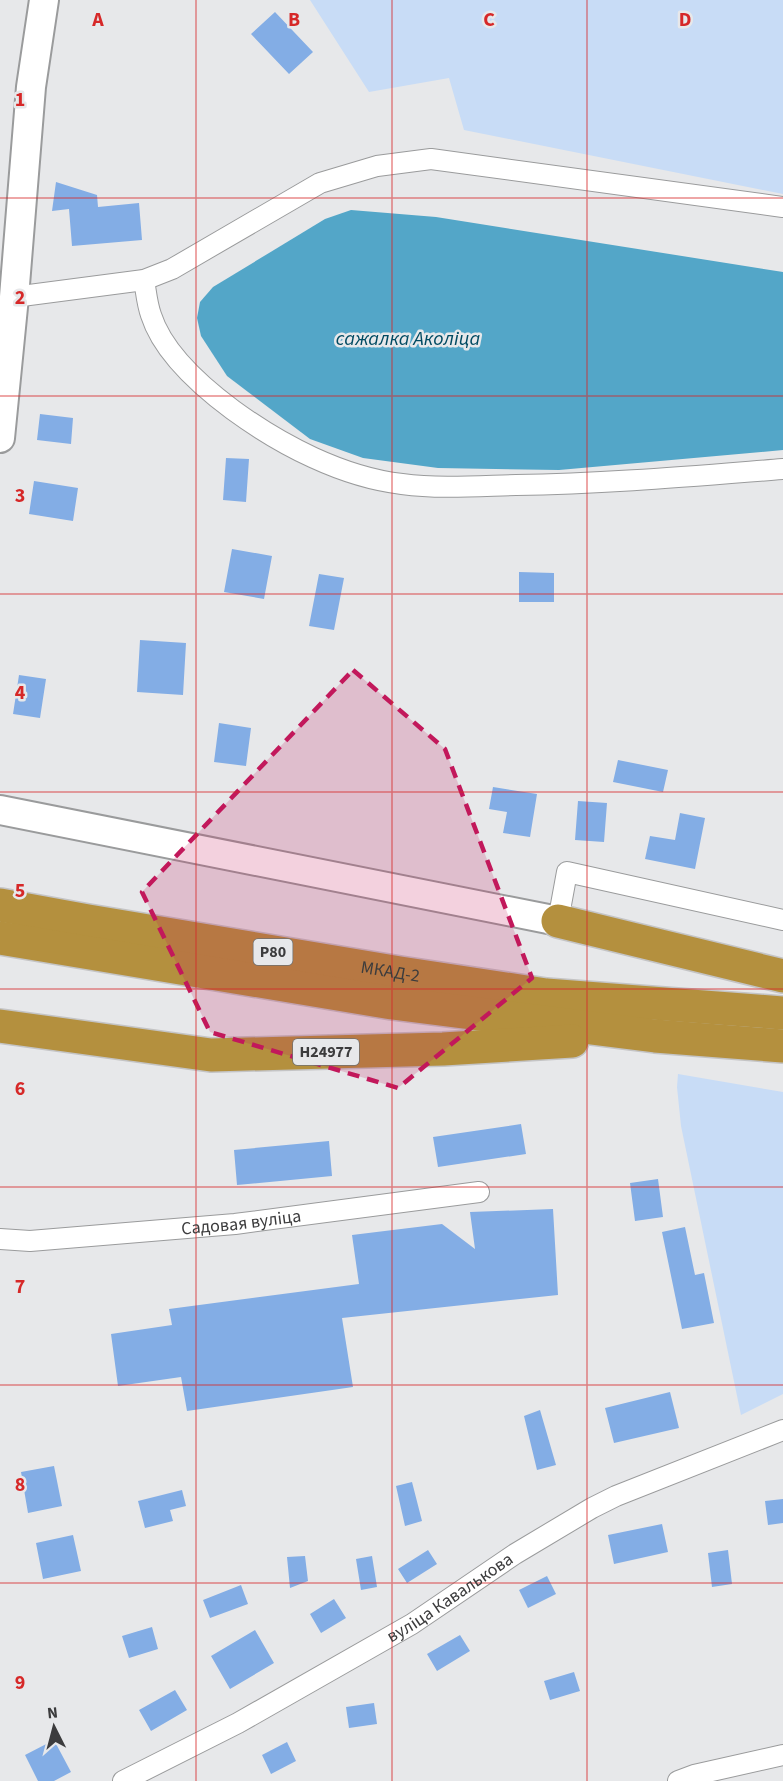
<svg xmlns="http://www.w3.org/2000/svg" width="783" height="1781" font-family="'Source Sans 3',sans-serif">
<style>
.green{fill:#c8dcf6}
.water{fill:#53a6c8}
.building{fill:#83ade5}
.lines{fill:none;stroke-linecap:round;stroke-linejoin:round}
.street-casing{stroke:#9a9b9c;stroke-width:22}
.secondary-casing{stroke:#9a9b9c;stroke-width:32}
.highway-casing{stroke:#c4c4c5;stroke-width:36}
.street{stroke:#fff;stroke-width:20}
.secondary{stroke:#fff;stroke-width:28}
.highway{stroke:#b4903e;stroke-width:33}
.marked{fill:#c2185b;fill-opacity:0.2;stroke:#c2185b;stroke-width:4.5;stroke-dasharray:12 8;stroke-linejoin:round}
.grid{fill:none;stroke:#d62828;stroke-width:1.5;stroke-opacity:0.55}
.labels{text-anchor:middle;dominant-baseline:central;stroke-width:5;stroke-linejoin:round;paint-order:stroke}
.shield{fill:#e7e8ea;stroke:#6f7071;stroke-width:1.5}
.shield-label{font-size:16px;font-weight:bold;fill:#3c3c3d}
.street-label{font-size:18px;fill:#3c3c3d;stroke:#e7e8ea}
.water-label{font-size:20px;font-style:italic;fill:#004a62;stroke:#e7e8ea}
.grid-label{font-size:20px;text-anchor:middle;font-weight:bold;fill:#d62828;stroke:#e7e8ea;stroke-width:5;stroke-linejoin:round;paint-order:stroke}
</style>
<rect width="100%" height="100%" fill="#e7e8ea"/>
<!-- green -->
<path class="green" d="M310,0H783V194L464,130L449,78L369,92Z
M678,1074L783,1092V1394L741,1415L681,1126L677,1087Z"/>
<!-- water -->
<path class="water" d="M351,210L436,217L783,272V450L559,470L438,468L363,458L310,439L227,376L201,336L197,318L200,302L213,287L325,219Z"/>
<!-- building -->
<path class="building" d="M275,12L313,52L289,74L251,34Z
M56,182L97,195L98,207L139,203L142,240L72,246L69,209L52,211Z
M40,414L73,418L71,444L37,440Z
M226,458L249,459L246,502L223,500Z
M34,481L78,488L73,521L29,514Z
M232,549L272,556L264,599L224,592Z
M519,572L554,573V602H519Z
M319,574L344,578L334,630L309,626Z
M140,640L186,643L183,695L137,692Z
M19,675L46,679L40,718L13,714Z
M219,723L251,728L246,766L214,762Z
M618,760L668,770L663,792L613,782Z
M493,787L537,794L530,837L503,833L507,812L489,809Z
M578,801L607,803L604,842L575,840Z
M680,813L705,818L695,869L645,859L650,836L675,840Z
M521,1124L526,1154L438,1167L433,1137Z
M329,1141L332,1176L237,1185L234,1150Z
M658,1179L663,1217L635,1221L630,1183Z
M553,1209L558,1295L342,1318L353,1387L187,1411L181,1377L118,1386L111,1334L172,1325L169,1309L359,1284L352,1235L442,1224L475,1249L470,1212Z
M685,1227L695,1275L704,1273L714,1323L682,1329L662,1232Z
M670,1392L679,1428L614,1443L605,1408Z
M540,1410L556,1465L537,1470L524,1416Z
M54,1466L62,1506L28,1513L21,1472Z
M412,1482L422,1521L405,1526L396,1486Z
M182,1490L186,1506L170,1510L173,1521L145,1528L138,1501Z
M783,1499V1523L768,1525L765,1501Z
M662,1524L668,1552L614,1564L608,1535Z
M73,1535L81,1571L43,1579L36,1543Z
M428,1550L437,1564L407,1583L398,1569Z
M728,1550L732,1584L712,1587L708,1553Z
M305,1556L308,1581L290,1588L287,1557Z
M372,1556L377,1587L361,1590L356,1559Z
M547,1576L556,1594L528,1608L519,1590Z
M241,1585L248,1604L210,1618L203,1600Z
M334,1599L346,1618L321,1633L310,1614Z
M152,1627L158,1649L129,1658L122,1636Z
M255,1630L274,1663L230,1689L211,1656Z
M460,1635L470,1651L437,1671L427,1654Z
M574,1672L580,1691L550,1700L544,1681Z
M175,1690L187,1710L151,1731L139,1710Z
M374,1703L377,1724L349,1728L346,1707Z
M54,1740L71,1772L54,1781H38L25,1755Z
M287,1742L296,1761L271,1774L262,1755Z"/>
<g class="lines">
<defs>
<g id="street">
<path d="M144,280C146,291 147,304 151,315C163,353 202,387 233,410C281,445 342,477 402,484C439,489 478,486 516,485C605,484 694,476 783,469"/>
<path d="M14,297L144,280L172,269L320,183L377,166L431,159L783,207"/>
<path d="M558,921L567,872L783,920"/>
<path id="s1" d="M0,1239L30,1241L235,1224L479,1192"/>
<path id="s2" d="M123,1781L238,1723L412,1624L515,1554L592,1508L616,1496L783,1430"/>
<path d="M678,1781L694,1775L783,1755"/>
</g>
<path id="secondary" d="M0,438L14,297L31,87L44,0
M0,810L558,921"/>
<g id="highway">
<path id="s3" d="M0,905L88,921L400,973L546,995L783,1013"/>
<path d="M558,921L783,976"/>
<path d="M0,938L392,1003L655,1036L783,1046"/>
<path d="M0,1026L211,1055L443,1049L572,1041"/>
</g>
</defs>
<!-- street casing -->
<use href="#street" class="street-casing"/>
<!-- secondary casing -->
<use href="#secondary" class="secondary-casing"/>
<!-- highway casing -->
<use href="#highway" class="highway-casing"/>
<!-- street -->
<use href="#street" class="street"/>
<!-- secondary -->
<use href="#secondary" class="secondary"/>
<!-- highway -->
<use href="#highway" class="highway"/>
</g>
<!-- marked area -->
<path class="marked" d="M353,670L445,749L532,978L398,1088L210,1032L142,892Z"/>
<!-- grid -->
<path class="grid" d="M196,0V1781M392,0V1781M587,0V1781M0,198H783M0,396H783M0,594H783M0,792H783M0,989H783M0,1187H783M0,1385H783M0,1583H783"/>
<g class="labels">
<!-- shield labels -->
<g class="shield">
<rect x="253.5" y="939" width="39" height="26" rx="4.5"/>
<rect x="293" y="1039" width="66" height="26" rx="4.5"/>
</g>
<g class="shield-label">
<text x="273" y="952">Р80</text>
<text x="326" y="1052">Н24977</text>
</g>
<!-- street labels -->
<g class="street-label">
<text stroke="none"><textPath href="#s3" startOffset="396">МКАД-2</textPath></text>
<text stroke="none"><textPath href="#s1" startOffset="242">Садовая вуліца</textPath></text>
<text stroke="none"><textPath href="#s2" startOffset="375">вуліца Кавалькова</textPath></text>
</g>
<!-- water labels -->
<g class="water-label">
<text x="408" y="339">сажалка Аколіца</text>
</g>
</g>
<g class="grid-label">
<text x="98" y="26">A</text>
<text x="294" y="26">B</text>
<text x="489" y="26">C</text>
<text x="685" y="26">D</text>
<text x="20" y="106">1</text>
<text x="20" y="304">2</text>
<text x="20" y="502">3</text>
<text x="20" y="699">4</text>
<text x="20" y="897">5</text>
<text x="20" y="1095">6</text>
<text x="20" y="1293">7</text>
<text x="20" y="1491">8</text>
<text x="20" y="1689">9</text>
</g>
<!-- north arrow -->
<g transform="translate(54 1727) rotate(354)" stroke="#e7e8ea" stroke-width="4.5" paint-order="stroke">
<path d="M0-4.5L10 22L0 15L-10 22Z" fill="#3c3c3d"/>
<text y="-9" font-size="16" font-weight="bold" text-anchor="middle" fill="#3c3c3d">N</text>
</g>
</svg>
